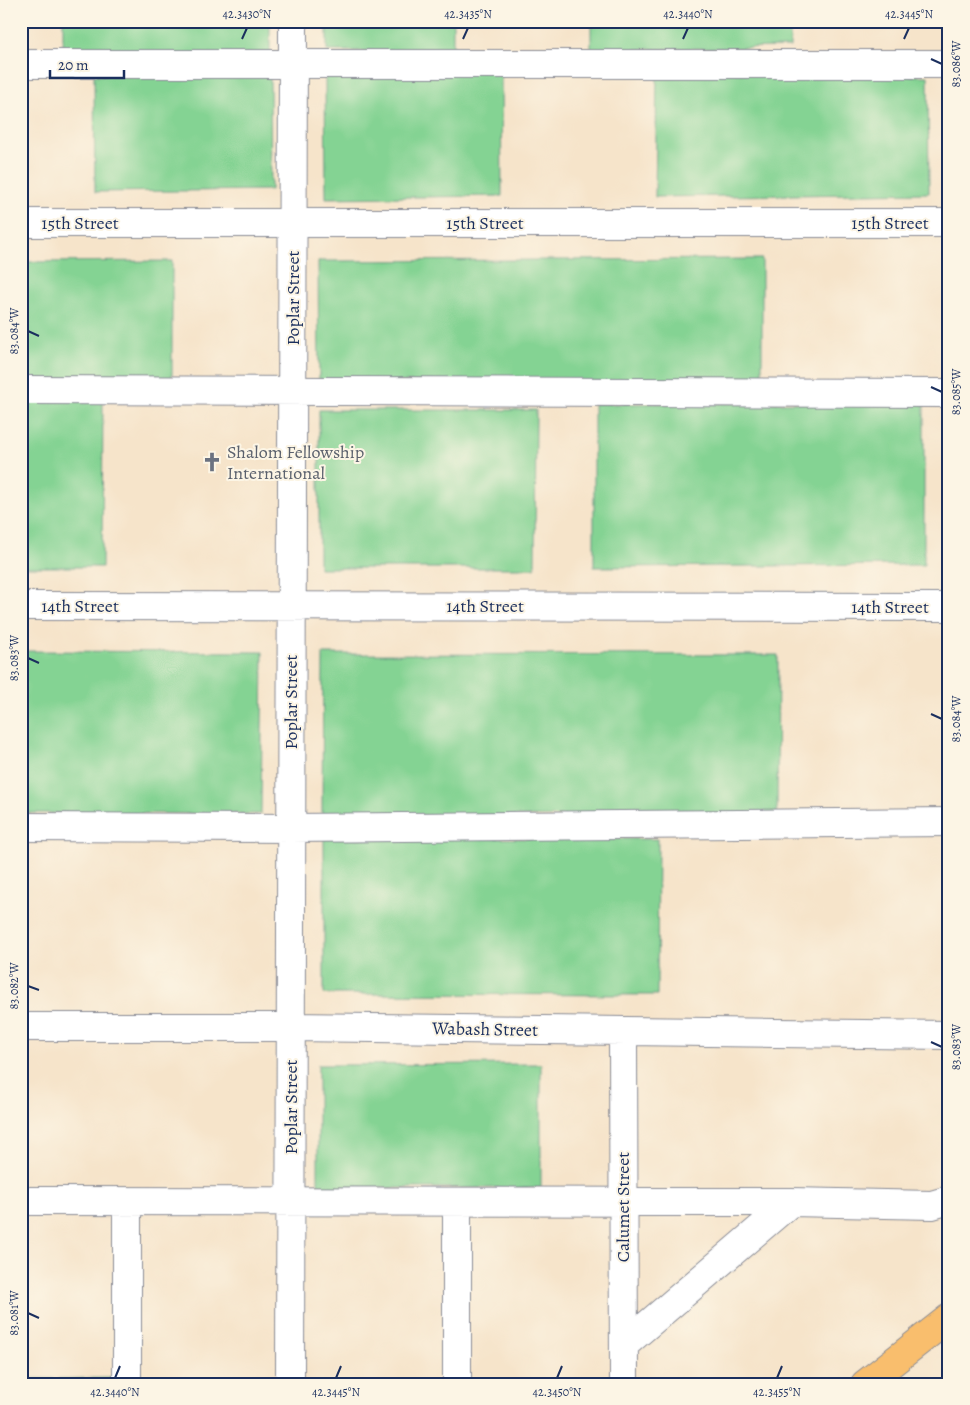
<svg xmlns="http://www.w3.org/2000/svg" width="970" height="1405" font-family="Alegreya,serif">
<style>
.green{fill:#84d393;stroke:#508178}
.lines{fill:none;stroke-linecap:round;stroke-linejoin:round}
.minor-casing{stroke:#888a94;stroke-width:30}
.major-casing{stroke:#888a94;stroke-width:30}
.minor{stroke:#fff;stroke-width:28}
.major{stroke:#f9be6d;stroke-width:28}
.ticks{fill:none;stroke:#1b2f5e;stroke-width:2}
.labels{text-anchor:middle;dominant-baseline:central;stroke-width:4;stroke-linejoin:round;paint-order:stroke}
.street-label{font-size:18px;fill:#1b2f5e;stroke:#fcf5e5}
.worship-label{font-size:18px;fill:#5b616d;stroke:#fcf5e5;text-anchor:start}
.neatline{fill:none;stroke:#1b2f5e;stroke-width:2}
.ticks-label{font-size:12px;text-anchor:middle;fill:#1b2f5e}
</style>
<rect width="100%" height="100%" fill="#fcf5e5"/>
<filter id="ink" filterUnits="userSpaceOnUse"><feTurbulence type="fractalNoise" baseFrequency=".02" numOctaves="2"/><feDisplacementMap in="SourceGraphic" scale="10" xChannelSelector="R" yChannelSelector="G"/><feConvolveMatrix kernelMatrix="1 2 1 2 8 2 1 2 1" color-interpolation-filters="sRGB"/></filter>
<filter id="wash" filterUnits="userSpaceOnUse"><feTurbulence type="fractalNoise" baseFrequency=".0096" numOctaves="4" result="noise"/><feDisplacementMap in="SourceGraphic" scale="20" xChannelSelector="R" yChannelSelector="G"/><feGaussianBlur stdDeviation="1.12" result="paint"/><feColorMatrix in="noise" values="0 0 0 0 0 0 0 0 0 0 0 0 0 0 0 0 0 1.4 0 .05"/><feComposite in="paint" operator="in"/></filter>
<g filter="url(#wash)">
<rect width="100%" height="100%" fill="#f6e4ca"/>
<!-- green -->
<path class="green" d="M63,21H270V55H63Z
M327,21H453V51H327Z
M591,21H790V47L591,50Z
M501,71L502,196L326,198L325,73Z
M657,72L928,76L929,193L655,197Z
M270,73L271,190L95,192L94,75Z
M762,259V381L319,382L318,261Z
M172,261V379L21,380V262Z
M21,398H103L102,567H21Z
M924,402V565L594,567V404Z
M319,410H536L535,568H319Z
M21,651L263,652L261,814L21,813Z
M323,654L778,655L777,817L322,816Z
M324,838L658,839L657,995L324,994Z
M541,1064V1188H318V1065Z
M117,1378V1384H21V1379Z"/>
</g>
<g filter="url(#ink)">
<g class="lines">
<defs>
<path id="minor" d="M21,64H949
M21,223H949
M21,390L949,393
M21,606L949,607
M21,827L291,828L949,822
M21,1027H291L949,1035
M623,1031L624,1384
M21,1201L791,1202
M457,1202V1384
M624,1345L791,1202L932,1205L949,1200
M127,1384V1202
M290,1384L293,21"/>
<path id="major" d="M865,1384L949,1318"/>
</defs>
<!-- minor casing -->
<use href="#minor" class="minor-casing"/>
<!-- major casing -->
<use href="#major" class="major-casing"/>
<!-- minor -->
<use href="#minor" class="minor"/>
<!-- major -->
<use href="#major" class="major"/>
</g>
</g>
<!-- ticks -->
<path class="ticks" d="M242,39L247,28M463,39L468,28M683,39L688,28M904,39L909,28M931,59L942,64M28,331L39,336M931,387L942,392M28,658L39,663M931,714L942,719M28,986L39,990M931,1042L942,1047M28,1313L39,1318M115,1378L120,1366M336,1378L341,1366M557,1378L562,1366M777,1378L782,1366"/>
<!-- icons -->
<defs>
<symbol id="church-bare" viewBox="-9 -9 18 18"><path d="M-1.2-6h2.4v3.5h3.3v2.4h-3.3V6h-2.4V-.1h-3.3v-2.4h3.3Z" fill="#6b7280" stroke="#fcf5e5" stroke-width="2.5" paint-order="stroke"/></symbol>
</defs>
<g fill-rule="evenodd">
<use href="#church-bare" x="198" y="448" width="28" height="28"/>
</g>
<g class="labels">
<!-- street labels -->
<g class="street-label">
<text x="80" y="223">15th Street</text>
<text x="485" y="223">15th Street</text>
<text x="890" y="223">15th Street</text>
<text transform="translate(293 298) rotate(-90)">Poplar Street</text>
<text x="80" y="606">14th Street</text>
<text x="485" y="606">14th Street</text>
<text x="890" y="607">14th Street</text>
<text transform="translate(291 702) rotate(-90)">Poplar Street</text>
<text transform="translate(485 1029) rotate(1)">Wabash Street</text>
<text transform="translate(291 1107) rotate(-90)">Poplar Street</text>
<text transform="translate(623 1207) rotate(-90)">Calumet Street</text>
</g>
<!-- worship labels -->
<g class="worship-label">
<text x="227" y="452">Shalom Fellowship<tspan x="227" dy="21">International</tspan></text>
</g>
</g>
<!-- margin -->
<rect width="970" height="1405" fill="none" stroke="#fcf5e5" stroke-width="55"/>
<!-- scale -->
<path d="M50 70v8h74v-8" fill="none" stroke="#1b2f5e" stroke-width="2.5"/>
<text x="58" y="70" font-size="15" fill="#1b2f5e" stroke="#fcf5e5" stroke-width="4" paint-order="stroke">20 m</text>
<rect x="28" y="28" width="914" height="1350" class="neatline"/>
<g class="ticks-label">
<text x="247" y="18">42.3430°N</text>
<text x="468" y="18">42.3435°N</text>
<text x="688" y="18">42.3440°N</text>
<text x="909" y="18">42.3445°N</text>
<text transform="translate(956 64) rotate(-90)" y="4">83.086°W</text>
<text transform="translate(14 331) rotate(-90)" y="4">83.084°W</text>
<text transform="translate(956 392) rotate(-90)" y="4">83.085°W</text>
<text transform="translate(14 658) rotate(-90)" y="4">83.083°W</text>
<text transform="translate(956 719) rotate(-90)" y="4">83.084°W</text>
<text transform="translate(14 986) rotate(-90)" y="4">83.082°W</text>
<text transform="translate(956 1047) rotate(-90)" y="4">83.083°W</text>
<text transform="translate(14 1313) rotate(-90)" y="4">83.081°W</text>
<text x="115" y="1396">42.3440°N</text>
<text x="336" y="1396">42.3445°N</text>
<text x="557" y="1396">42.3450°N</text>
<text x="777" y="1396">42.3455°N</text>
</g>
</svg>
